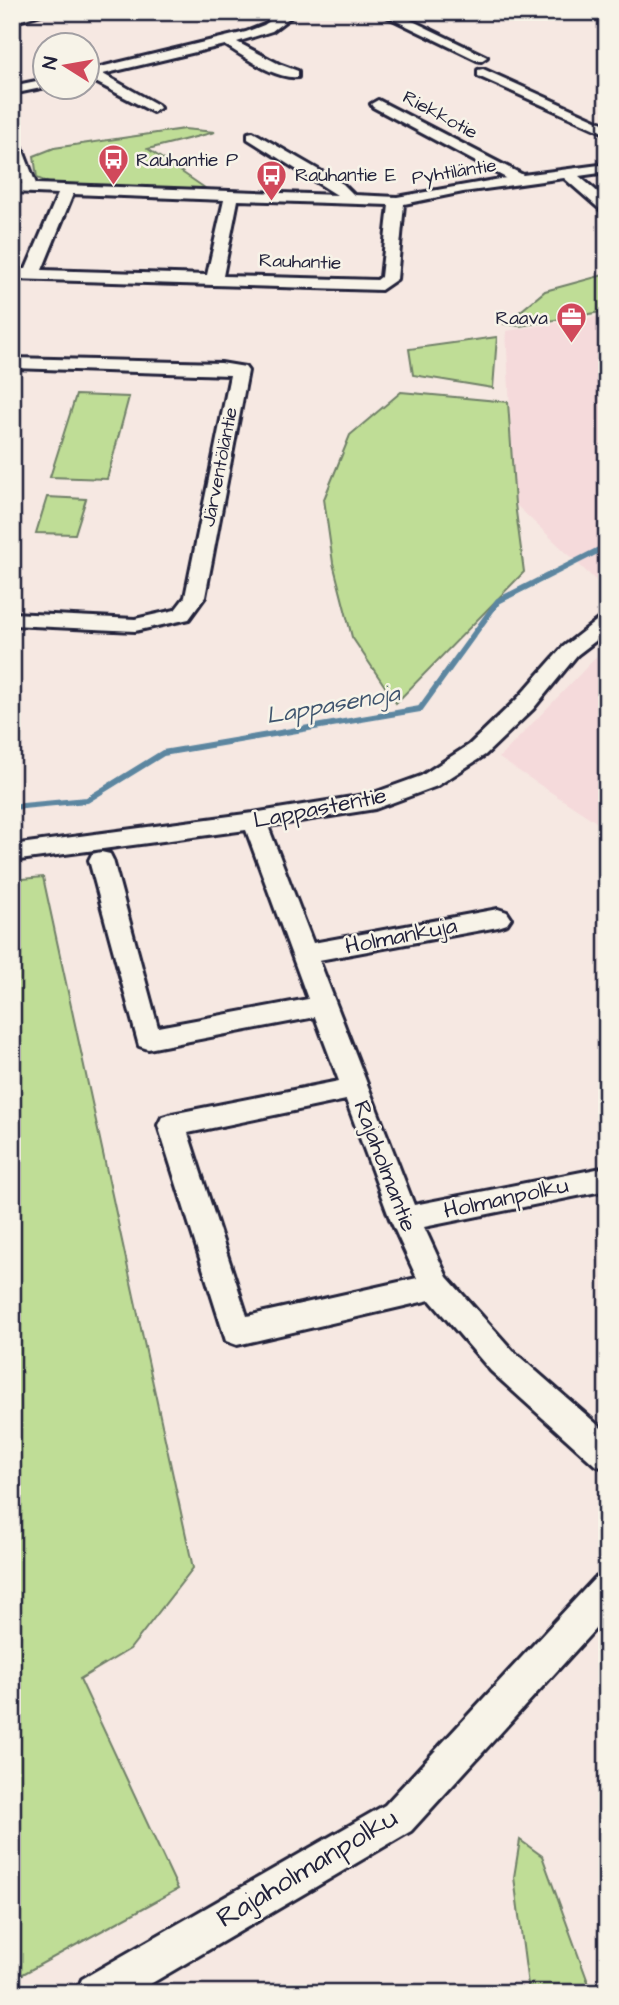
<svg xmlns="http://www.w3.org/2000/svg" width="619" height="2005" font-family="'Architects Daughter',sans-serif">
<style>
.built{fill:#f5dadb}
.green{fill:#bfdd96;stroke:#708068;stroke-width:2}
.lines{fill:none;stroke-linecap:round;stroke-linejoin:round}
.stream{stroke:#5c86a0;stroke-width:6}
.minor-casing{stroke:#22223b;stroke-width:6}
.minor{fill:#f7f3e8;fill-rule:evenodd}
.labels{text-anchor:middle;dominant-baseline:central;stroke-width:5;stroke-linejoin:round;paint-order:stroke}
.far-street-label{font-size:19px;fill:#22223b;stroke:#f7f3e8}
.far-poi-label{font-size:19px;fill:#22223b;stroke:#f7f3e8;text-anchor:start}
.street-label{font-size:23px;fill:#22223b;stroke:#f7f3e8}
.water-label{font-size:24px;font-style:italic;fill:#3f546e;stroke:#f7f3e8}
.near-street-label{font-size:28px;fill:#22223b;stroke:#f7f3e8}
</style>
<rect width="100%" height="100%" fill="#f6e8e2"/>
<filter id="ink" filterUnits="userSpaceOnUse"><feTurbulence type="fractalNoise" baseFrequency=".0143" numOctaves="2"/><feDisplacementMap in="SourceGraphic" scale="14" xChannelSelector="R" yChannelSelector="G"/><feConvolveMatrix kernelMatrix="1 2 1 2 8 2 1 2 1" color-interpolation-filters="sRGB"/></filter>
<g filter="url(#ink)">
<!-- built -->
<path class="built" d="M607,315V591L515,504L506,331Z
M607,646V829L499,758Z"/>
<!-- green -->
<path class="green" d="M184,129L215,132L148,149L208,190L51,184L37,178L34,156L54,148Z
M607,274V311L520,326L505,324L545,291Z
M497,337L493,388L413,375L409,349Z
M401,392L508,402L515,504L524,572L396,703L352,637L333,563L324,499L350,435Z
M76,395L129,397L107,479L50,477Z
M47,497L86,499L75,534L36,533Z
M43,877L193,1568L130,1649L80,1679L178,1889L12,1980V1185L18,1178L12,1150V880Z
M520,1840L542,1856L592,1993H529L514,1877Z"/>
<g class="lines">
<!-- stream -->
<path class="stream" d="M12,807L87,800L163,753L420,709L498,601L607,546"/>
<defs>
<path id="minor" d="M25,12H48L12,23V15Z
M283,12H297L272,31L237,42L279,64L298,71V77C275,80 244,56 225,45L103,74L158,105L160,108L153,112L88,78V70L246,32L264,25Z
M378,12H394L487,57L481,61L477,60Z
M483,69L607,125V134L478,76V70Z
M46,79V87L12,94V86Z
M378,100L523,175L607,164V172L579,176L607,200V212L602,211L564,178L463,192L404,204L397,279L381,290L12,279V269H26L58,194L12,192V184H22L12,159V136L19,140L36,184L337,195L248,139V133L253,132L343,184L354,195L397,197L506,178L373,107L371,104ZM73,194L224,200L207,275L42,270ZM238,200L389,205L381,277L377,280L223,276Z
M12,358L221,363L245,367L248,371L205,597L189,619L135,631L12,625V613L135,619L175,610L185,597L230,375L12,368Z
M607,616V632L577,655L533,709L485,755L437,786L375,809L268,826L313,943L498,909L507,912L511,918L507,924L498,927L319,960L414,1205L607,1167V1190L424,1227L447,1277L513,1351L607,1433V1469L595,1465L491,1371L430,1300L237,1345L226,1341L158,1125L162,1117L172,1114L339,1081L315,1017L148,1049L139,1046L89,860L92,854L101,852L110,854L113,860L158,1027L308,999L246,830L12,861V845L253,813L371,794L421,776L469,745L517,699L563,647L600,618ZM346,1100L390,1219L417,1278L247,1316L188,1133Z
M607,1573V1616L411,1831L135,1993H76L82,1979L385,1805L595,1578Z"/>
</defs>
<!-- minor casing -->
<use href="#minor" class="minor-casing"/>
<!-- minor -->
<use href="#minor" class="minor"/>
</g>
</g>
<!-- icons -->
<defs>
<symbol id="bus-pin" viewBox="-11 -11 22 30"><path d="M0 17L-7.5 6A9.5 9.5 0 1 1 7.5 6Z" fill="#d1495b" stroke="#f7f3e8"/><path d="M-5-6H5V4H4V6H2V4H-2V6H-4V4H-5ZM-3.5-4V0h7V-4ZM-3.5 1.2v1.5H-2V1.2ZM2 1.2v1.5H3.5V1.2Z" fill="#fff"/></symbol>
<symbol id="office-pin" viewBox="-11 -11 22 30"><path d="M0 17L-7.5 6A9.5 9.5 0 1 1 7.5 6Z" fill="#d1495b" stroke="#f7f3e8"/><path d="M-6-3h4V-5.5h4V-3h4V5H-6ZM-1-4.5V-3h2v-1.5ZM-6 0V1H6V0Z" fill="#fff"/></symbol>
</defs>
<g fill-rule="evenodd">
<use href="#bus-pin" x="96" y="142" width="35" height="47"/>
<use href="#bus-pin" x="254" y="158" width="35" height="47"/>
<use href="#office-pin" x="554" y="300" width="35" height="47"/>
</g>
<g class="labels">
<!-- far-street labels -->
<g class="far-street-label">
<text transform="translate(440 115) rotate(28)">Riekkotie</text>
<text transform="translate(454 172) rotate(-9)">Pyhtiläntie</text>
<text transform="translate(300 262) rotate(2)">Rauhantie</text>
<text transform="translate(220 467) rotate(-79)">Järventöläntie</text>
</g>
<!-- far-poi labels -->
<g class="far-poi-label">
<text x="136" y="160">Rauhantie P</text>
<text x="295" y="175">Rauhantie E</text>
<text x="548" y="318" text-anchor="end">Raava</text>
</g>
<!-- street labels -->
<g class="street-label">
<text transform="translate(320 808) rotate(-11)">Lappastentie</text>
<text transform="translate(401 936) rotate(-11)">Holmankuja</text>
<text transform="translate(385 1166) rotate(69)">Rajaholmantie</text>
<text transform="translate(506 1198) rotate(-12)">Holmanpolku</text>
</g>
<!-- water labels -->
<g class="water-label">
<text transform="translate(333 705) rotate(-10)">Lappasenoja</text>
</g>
<!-- near-street labels -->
<g class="near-street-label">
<text transform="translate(307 1868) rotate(-31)">Rajaholmanpolku</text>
</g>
</g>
<!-- margin -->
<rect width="619" height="2005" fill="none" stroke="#f7f3e8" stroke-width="42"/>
<rect x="21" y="21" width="577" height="1963" fill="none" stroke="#22223b" stroke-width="2.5" filter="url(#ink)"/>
<!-- north arrow -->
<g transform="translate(66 66) rotate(281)"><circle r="33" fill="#f7f3e8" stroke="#a29fa3" stroke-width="2"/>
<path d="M0-5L12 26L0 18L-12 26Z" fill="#d1495b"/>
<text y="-10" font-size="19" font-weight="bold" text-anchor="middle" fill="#22223b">N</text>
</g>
</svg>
